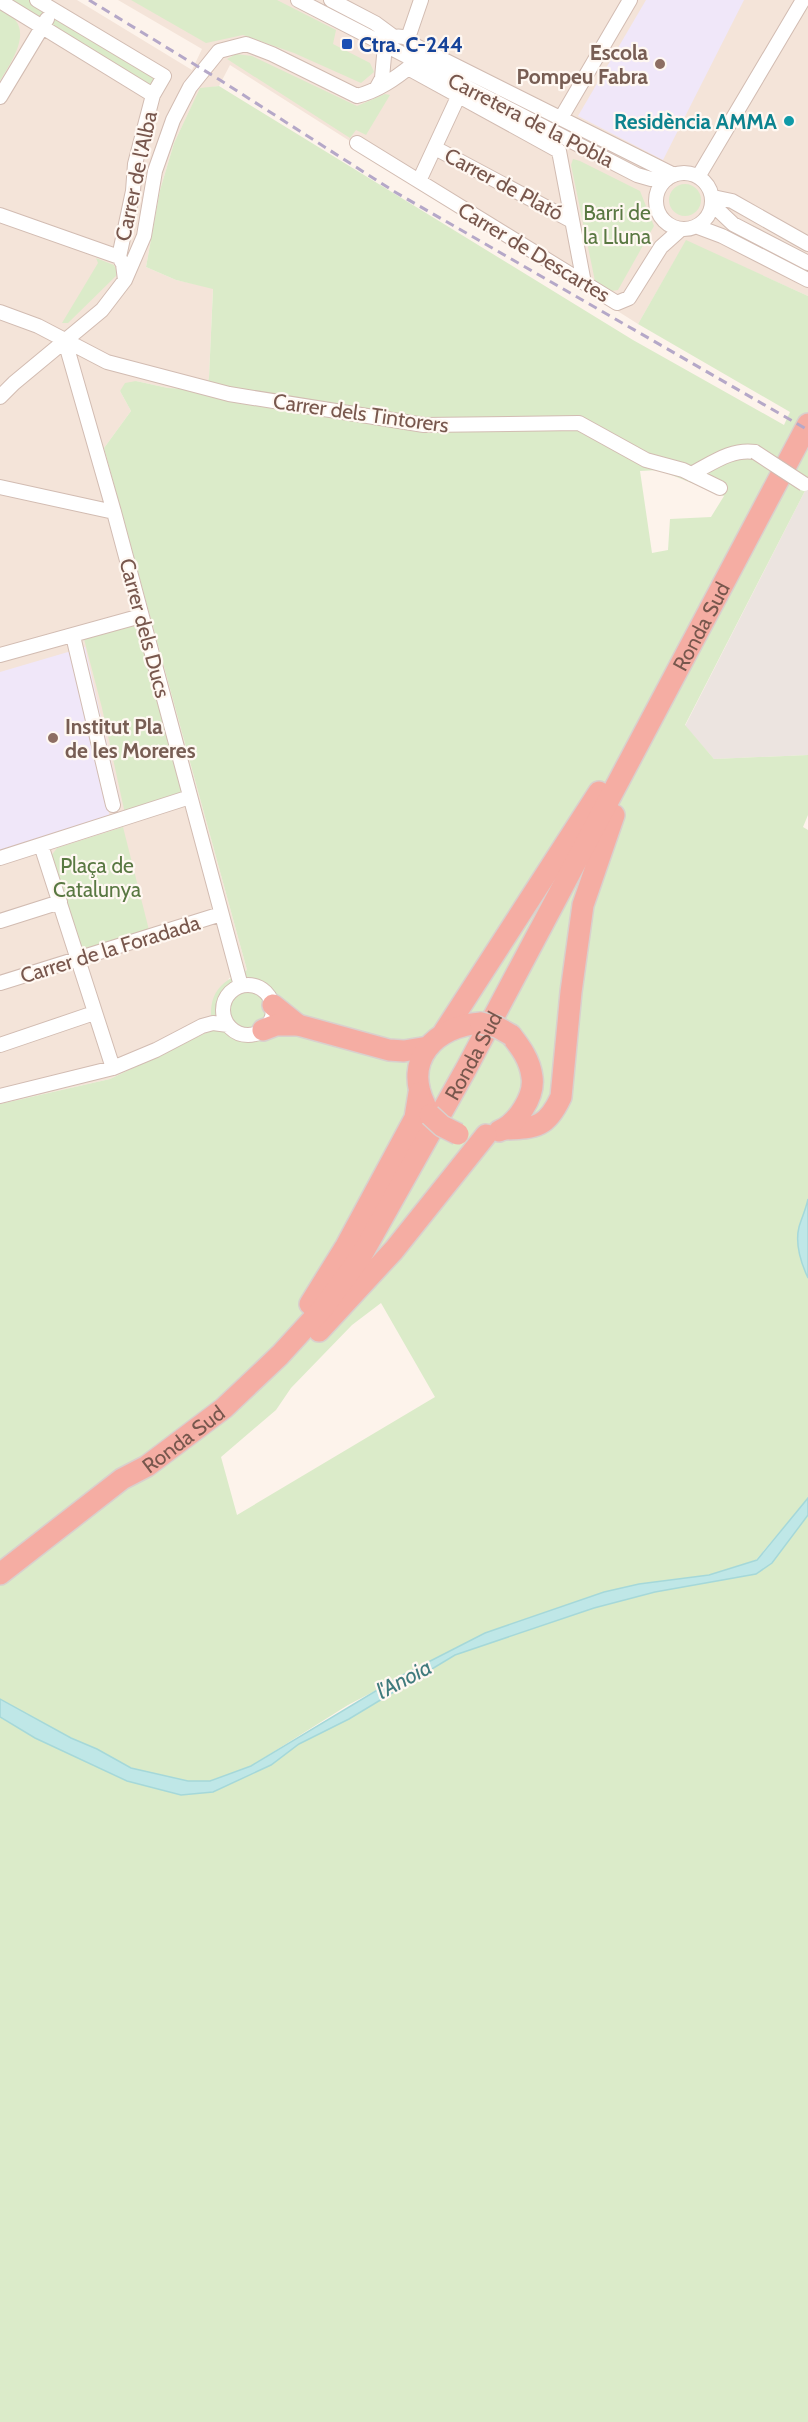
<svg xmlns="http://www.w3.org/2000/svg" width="808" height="2422" font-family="Cabin,sans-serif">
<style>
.residential{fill:#f4e4d9}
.industrial{fill:#ece4e0}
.education{fill:#f0e7f9}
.green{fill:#dbebc9;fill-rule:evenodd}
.water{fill:#bfe7e7;stroke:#a5d8d9;stroke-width:1.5}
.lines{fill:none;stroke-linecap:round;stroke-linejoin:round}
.minor-casing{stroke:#d2bcb2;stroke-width:16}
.highway-casing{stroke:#d9d0cd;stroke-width:24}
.minor{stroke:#fff;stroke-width:14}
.highway{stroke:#f5ada3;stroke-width:21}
.rail{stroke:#b5a8c8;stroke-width:3;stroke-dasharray:9 6;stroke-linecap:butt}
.minor-bridge-casing{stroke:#d2bcb2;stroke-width:16;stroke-linecap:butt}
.highway-bridge-casing{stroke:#d9d0cd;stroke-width:24;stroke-linecap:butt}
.minor-bridge{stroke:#fff;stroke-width:14}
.highway-bridge{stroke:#f5ada3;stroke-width:21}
.transit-dot{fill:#1a4fb4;stroke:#fff8f2;stroke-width:2}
.education-dot{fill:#8d6e63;stroke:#fff8f2;stroke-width:2}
.culture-dot{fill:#0f9aa8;stroke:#fff8f2;stroke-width:2}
.labels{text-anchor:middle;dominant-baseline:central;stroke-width:4.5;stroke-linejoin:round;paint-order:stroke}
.transit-label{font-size:21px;font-weight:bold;fill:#164399;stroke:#fff8f2;text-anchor:start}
.education-label{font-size:21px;font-weight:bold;fill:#785e54;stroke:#fff8f2;text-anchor:end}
.street-label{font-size:21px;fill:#78574d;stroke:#fff8f2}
.culture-label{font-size:21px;font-weight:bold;fill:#0d838f;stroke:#fff8f2;text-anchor:end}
.park-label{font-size:21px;fill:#597842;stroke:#fff8f2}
.water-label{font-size:22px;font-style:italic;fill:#407b7d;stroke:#fff8f2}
</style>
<rect width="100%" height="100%" fill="#fdf3eb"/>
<!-- residential -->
<path class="residential" d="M0,0H77L192,70L202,49L118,0H808V296L686,241L638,324L230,65L219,86L200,89L174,143L160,190L146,267L176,280L213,288L209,377L206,391L168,388L136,381L120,391L131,411L104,448L247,970L229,978L212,1030L110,1079L0,1104Z"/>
<!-- industrial -->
<path class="industrial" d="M808,485V755L714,759L685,726Z"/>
<!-- education -->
<path class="education" d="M646,0H744L663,160L578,116Z
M85,647L121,804L108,808L110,818L0,850V672Z"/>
<!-- green -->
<path class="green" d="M8,0H31L159,77L153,88Z
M131,0H277L336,30L333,44L370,63L374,72L361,83L294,53L243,35L206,43Z
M0,10C38,24 13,59 0,81Z
M236,54L252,56L357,106L385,94L390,95L366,135L356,130L350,138L227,59Z
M219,86L633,340L784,425L790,412L638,324L686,240L808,296V485L685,725L714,759L808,755V815L803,827L808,830V1199C806,1209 802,1217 799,1227C795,1243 801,1264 808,1278V1498L756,1560L709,1575L639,1584L604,1592L485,1633L348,1705L251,1766L210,1781H188L131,1768L97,1749L71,1738L0,1699V1104L110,1079L212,1030C208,996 215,984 247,970L104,448L131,411L120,391L125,383L136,381L168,388L206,390L209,377L213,289L176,280L146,267L160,190L174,143L200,88ZM659,470L724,496L711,517L670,519L668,550L652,553L640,471ZM381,1303L435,1397L237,1515L221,1457L276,1410L291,1388L352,1325Z
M573,159L580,161L640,191L654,226L618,290L611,291L595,281L571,165Z
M669 200a16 16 0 1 1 32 0a16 16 0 1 1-32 0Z
M96,258L114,265L117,272L116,276L68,323H62L98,263Z
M135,624L140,628L184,791L177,797L125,814L102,708L84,639Z
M123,827L149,930L82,951L51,856L57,848Z
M808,1515V2422H0V1717L35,1738L127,1781L181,1795L213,1792L271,1765L299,1744L349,1719L455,1655L594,1608L655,1592L756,1574L772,1563Z"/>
<!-- water -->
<path class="water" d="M808,1199V1278C801,1263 795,1243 799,1227C802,1217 806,1209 808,1199Z
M808,1498V1515L772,1563L756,1574L655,1592L594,1608L455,1655L349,1719L299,1744L271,1765L213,1792L181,1795L127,1781L35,1738L0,1717V1699L71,1738L97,1749L131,1768L188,1781H210L251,1766L399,1677L485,1633L604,1592L639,1584L709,1575L757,1560Z"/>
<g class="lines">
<defs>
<path id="minor" d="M298,0L637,175L651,179H667
M331,0L375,23L394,37
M0,1L153,95L164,76L37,0
M408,38L421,0
M416,46L674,175
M408,68L559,151L584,283
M0,97L47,19
M561,118L630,0
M357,143L617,303L629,298L661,247L680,230
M435,148L572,221
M656 201a28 28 0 1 1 56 0a28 28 0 1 1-56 0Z
M698,177L803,0
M419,181L458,97
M713,197L732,201L808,244
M713,205L733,224L808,263
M0,215L119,257
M698,227L722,236L808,280
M125,280L123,264L119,257L133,191L135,164L153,95
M0,312L38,326L107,362L229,394L424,425L579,423L646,460L683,470L720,488
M65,341L114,512L241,986
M0,397L14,383L102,310L125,280L144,236L155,171L173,120L190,87L219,51L246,44L272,54L357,96C378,91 396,78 412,65C424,50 412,34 394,37L385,45L382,78L376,89
M691,474C711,464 732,448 755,452
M0,487L114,512
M73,636L113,805
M0,655L141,616
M41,845L113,1068
M0,858L190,797
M0,921L60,902
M0,983L221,914
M223 1010a25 25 0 1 1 50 0a25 25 0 1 1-50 0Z
M0,1045L94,1013
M0,1096L113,1068L156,1050L202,1026L213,1023L228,1025"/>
<g id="highway">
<path d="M273,1005L298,1025"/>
<path d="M263,1030L276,1025H298L389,1050L404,1051L428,1047"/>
<path d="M444,1032L599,792"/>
<path d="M425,1105C403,1060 435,1026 481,1023"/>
<path d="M505,1129C537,1128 547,1127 561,1097L571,992L583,905L614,815"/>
<path d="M499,1131C517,1124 535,1096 532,1077C530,1060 521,1048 511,1035"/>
<path d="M310,1304L346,1246L415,1118L419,1093"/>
<path d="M319,1331L394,1250L486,1135"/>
<path id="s1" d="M0,1574L122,1479L147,1466L224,1408L280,1355L323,1308L361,1256L466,1069L808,424"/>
</g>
</defs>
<!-- minor casing -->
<use href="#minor" class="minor-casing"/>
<!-- highway casing -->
<use href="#highway" class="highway-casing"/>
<!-- minor -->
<use href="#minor" class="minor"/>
<!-- highway -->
<use href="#highway" class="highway"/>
<!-- rail -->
<path class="rail" d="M89,0L220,80L395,192L808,430"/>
<defs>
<path id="minor-bridge" d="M755,452L804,484"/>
<path id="highway-bridge" d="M481,1023L497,1027L511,1035
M430,1115L442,1126L458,1134"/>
</defs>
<!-- minor-bridge casing -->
<use href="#minor-bridge" class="minor-bridge-casing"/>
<!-- highway-bridge casing -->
<use href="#highway-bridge" class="highway-bridge-casing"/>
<!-- minor-bridge -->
<use href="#minor-bridge" class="minor-bridge"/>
<!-- highway-bridge -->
<use href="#highway-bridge" class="highway-bridge"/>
</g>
<!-- markers -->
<rect class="transit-dot" x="341" y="38" width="12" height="12" rx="3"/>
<g class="education-dot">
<circle cx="660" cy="64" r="6"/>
<circle cx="53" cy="738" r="6"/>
</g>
<circle class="culture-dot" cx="789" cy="121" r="6"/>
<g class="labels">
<!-- transit labels -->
<g class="transit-label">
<text x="359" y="44">Ctra. C-244</text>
</g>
<!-- education labels -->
<g class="education-label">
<text x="648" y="52">Escola<tspan x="648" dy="24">Pompeu Fabra</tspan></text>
<text x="65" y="726" text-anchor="start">Institut Pla<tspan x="65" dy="24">de les Moreres</tspan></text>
</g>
<!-- street labels -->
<g class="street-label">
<text transform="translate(531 120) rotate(27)">Carretera de la Pobla</text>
<text transform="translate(136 176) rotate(-78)">Carrer de l'Alba</text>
<text transform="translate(504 184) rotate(28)">Carrer de Plató</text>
<text transform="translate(534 252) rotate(31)">Carrer de Descartes</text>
<text transform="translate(361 413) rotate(8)">Carrer dels Tintorers</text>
<text stroke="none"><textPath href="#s1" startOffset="1200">Ronda Sud</textPath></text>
<text transform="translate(145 628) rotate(75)">Carrer dels Ducs</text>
<text transform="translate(110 949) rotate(-17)">Carrer de la Foradada</text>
<text stroke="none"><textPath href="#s1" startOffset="714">Ronda Sud</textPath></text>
<text stroke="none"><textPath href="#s1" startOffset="228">Ronda Sud</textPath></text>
</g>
<!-- culture labels -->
<g class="culture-label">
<text x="777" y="121">Residència AMMA</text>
</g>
<!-- park labels -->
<g class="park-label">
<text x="617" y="212">Barri de<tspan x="617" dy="24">la Lluna</tspan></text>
<text x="97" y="865">Plaça de<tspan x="97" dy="24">Catalunya</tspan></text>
</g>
<!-- water labels -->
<g class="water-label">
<text transform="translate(404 1679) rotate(-28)">l'Anoia</text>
</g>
</g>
</svg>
